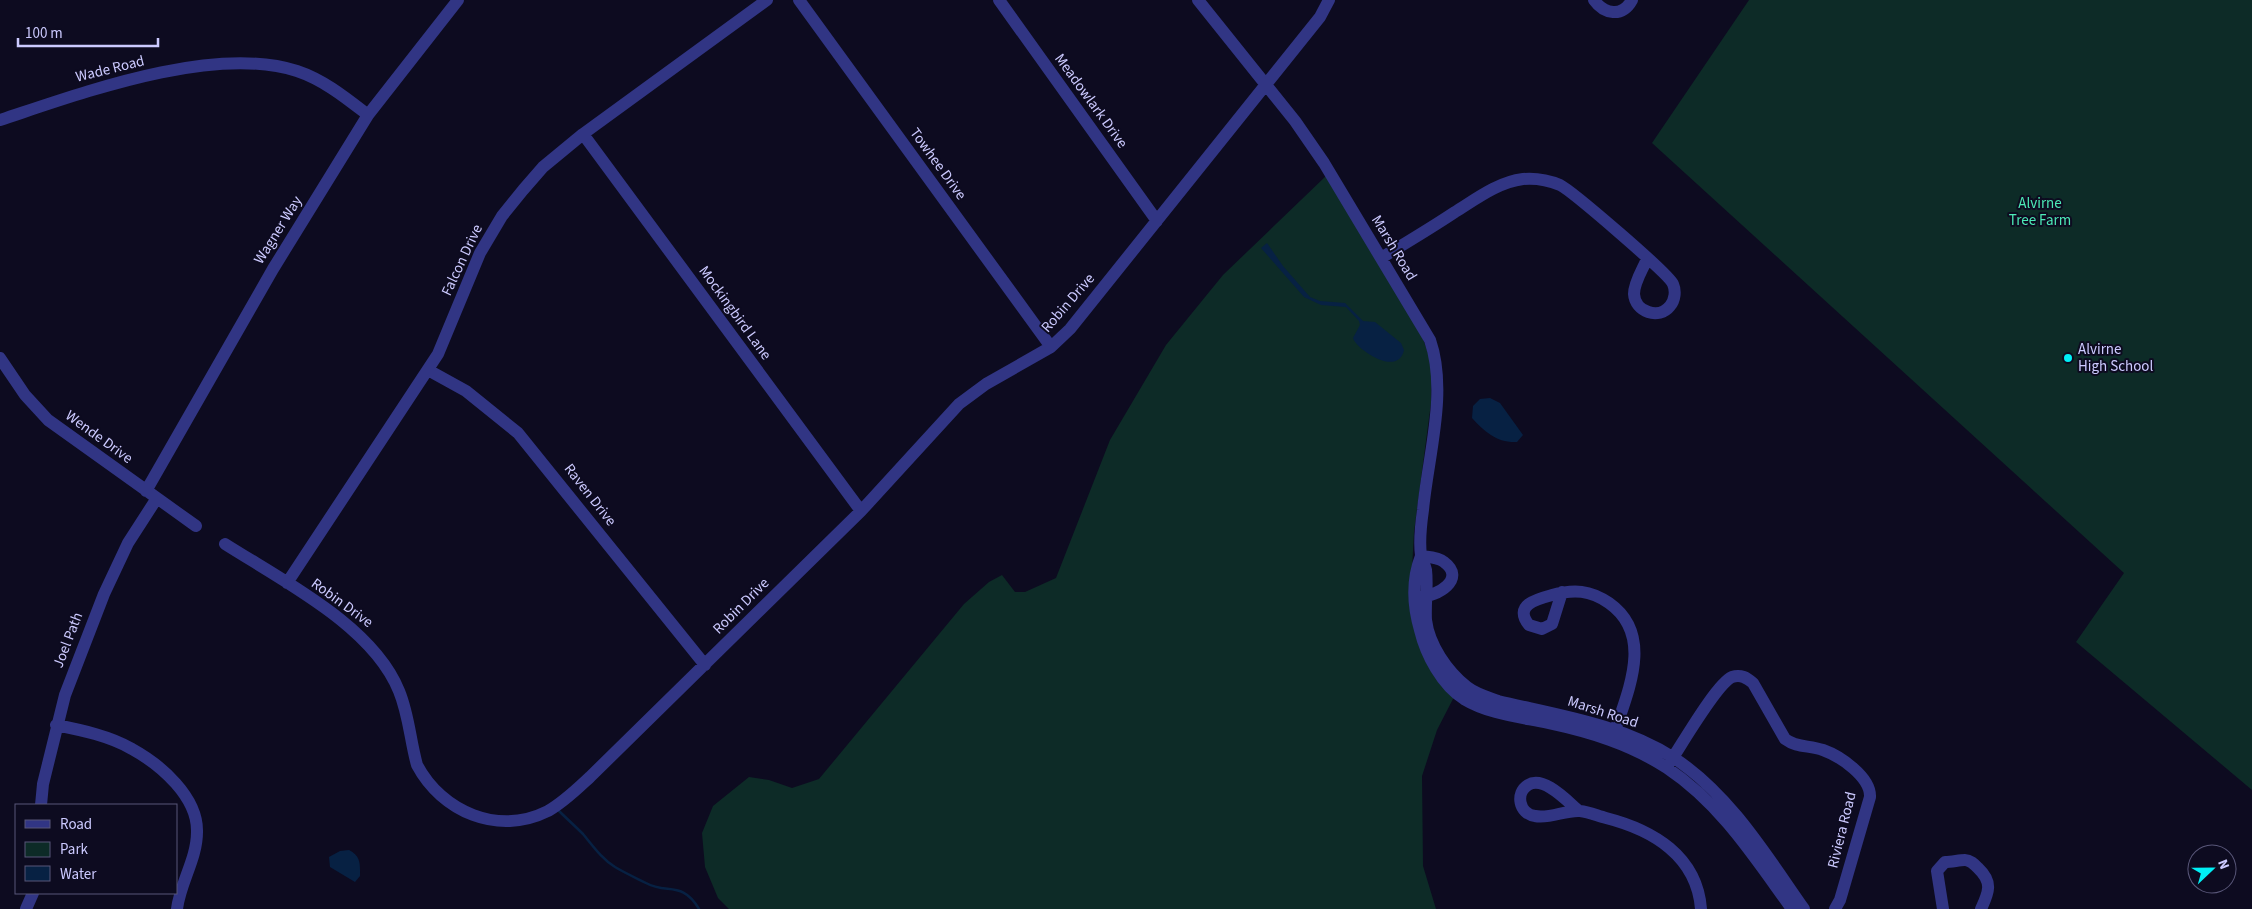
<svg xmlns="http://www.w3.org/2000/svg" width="2252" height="909" font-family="'Source Sans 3',sans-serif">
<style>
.green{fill:#0d2b27}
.water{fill:#072143}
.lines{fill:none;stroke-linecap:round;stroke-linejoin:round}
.stream{stroke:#072143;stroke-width:2.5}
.minor{stroke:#313584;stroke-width:12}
.poi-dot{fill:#00eff5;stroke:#0d0b20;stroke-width:2}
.labels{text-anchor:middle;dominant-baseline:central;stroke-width:4;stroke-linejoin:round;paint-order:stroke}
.street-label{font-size:15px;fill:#cccaff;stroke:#0d0b20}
.park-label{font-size:15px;fill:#4ce9b6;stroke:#0d0b20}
.poi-label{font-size:15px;fill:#cccaff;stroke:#0d0b20;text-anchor:start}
</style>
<rect width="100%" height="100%" fill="#0d0b20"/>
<!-- green -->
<path class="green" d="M1749,0H2252V790L2076,642L2124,573L1652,143Z
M1326,176L1419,328L1432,364L1431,403L1414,532L1412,570L1454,697L1437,730L1422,776L1423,866L1436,909H729L718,898L705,867L702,833L713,806L749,777L769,780L792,788L819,779L964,604L989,582L1002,575L1015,592H1025L1056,578L1110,440L1166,345L1223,275Z"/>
<!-- water -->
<path class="water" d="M1267,243L1283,266L1310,297L1320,301L1345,303L1363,321L1375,322L1401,343L1404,350C1398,378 1356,349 1353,338L1360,325L1359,321L1346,307L1321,305L1304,297L1261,248Z
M1490,398L1500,403L1523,435L1517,442C1497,443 1485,432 1472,418L1473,406L1480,399Z
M349,850C361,856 360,864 360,876L355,882L330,867L329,857L340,851Z"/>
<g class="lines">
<!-- stream -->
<path class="stream" d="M558,810C566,818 575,826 583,834C593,846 602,859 615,867C625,873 636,878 646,883C667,895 682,880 699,909"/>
<!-- minor -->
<path class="minor" d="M799,0L1051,347
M999,0L1157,221
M1198,0L1295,121L1324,163L1430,340C1448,392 1428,456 1423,510C1421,524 1419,541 1421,555C1422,560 1425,565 1426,570C1428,586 1425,603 1426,620C1429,645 1447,671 1467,687C1476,694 1487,697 1498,701C1557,715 1621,724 1674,758C1730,795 1766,855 1804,909
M1594,0C1604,14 1622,18 1632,0
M0,120C82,93 213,44 297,71C324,80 346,98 368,115
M583,134L861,511
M1381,258C1406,243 1431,228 1455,212C1476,199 1498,182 1523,179C1535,178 1548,180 1560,185C1572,191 1669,274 1673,284C1676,291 1675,300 1670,306C1659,320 1635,312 1634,294C1634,282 1643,269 1647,259
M0,358L25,395L48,420L196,526
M428,370L466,391L518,433L705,665
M146,491L273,269L368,115L458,0
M225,544C283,581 373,626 399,691C409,715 410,740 417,765C442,812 498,836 548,811C564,802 577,789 590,777L861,511L959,404L986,384L1051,347L1070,329L1320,17L1329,0
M1421,556C1412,579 1413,606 1420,630C1426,655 1442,685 1464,699C1489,714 1520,717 1548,723C1590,732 1630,744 1667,768C1721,804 1755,858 1792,909
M287,583L438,354L480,253L502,216L523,190L543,167L583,134L767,0
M1562,592L1552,624L1542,629L1529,625C1513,605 1537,599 1552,595C1574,589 1590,590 1609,603C1656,636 1626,695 1613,737
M1419,597C1437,597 1467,579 1444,562C1438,557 1428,557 1421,556
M56,725C81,730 110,736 132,749C161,765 198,797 197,832C197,859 180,883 177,909
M1668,765C1680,748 1716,684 1732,677C1741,674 1747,678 1753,683L1785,739C1797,748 1809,745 1823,750C1840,756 1871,777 1870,797L1840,900L1835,909
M41,805L43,784L65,695L104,594L128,543L157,498
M1579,811C1568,802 1544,775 1528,785C1515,793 1519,814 1535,816C1550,819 1565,810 1580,811C1589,812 1598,816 1606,818C1653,830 1697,856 1701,909
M26,909L33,893
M1943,909L1937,871L1945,862C1952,862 1959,860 1965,860C1970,860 1974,864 1978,868C1993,882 1989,892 1981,909"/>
</g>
<!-- markers -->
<circle class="poi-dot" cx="2068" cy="358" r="5"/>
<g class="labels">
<!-- street labels -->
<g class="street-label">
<text transform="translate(110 69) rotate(-14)">Wade Road</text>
<text transform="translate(1091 101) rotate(54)">Meadowlark Drive</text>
<text transform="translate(938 164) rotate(54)">Towhee Drive</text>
<text transform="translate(278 230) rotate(-58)">Wagner Way</text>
<text transform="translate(1394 248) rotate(59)">Marsh Road</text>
<text transform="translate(462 260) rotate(-65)">Falcon Drive</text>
<text transform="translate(1068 303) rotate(-49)">Robin Drive</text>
<text transform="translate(735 313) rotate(54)">Mockingbird Lane</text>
<text transform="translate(99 437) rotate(36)">Wende Drive</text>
<text transform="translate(590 495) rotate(52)">Raven Drive</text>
<text transform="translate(342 603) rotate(36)">Robin Drive</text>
<text transform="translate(741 606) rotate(-45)">Robin Drive</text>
<text transform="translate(68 640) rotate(-69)">Joel Path</text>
<text transform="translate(1603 712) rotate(18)">Marsh Road</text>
<text transform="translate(1842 830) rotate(-76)">Riviera Road</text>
</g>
<!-- park labels -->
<g class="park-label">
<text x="2040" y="203">Alvirne<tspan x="2040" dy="17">Tree Farm</tspan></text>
</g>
<!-- poi labels -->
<g class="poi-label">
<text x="2078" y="349">Alvirne<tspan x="2078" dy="17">High School</tspan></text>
</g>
</g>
<!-- legend -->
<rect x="15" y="804" width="162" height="90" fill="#0d0b20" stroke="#595779"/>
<rect x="25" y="820" width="25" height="8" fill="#313584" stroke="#595779"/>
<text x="60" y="829" font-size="15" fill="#cccaff">Road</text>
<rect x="25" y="842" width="25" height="15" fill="#0d2b27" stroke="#595779"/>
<text x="60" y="854" font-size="15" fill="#cccaff">Park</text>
<rect x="25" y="866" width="25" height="15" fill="#072143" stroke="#595779"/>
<text x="60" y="879" font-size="15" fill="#cccaff">Water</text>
<!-- north arrow -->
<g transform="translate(2212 869) rotate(68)"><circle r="24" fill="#0d0b20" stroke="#595779"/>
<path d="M0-4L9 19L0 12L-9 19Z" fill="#00eff5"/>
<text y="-8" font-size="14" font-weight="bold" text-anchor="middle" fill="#cccaff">N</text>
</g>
<!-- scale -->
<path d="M18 38v8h140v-8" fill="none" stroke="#cccaff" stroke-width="2.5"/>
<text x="25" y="38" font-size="15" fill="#cccaff" stroke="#0d0b20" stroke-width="4" paint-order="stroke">100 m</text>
</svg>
